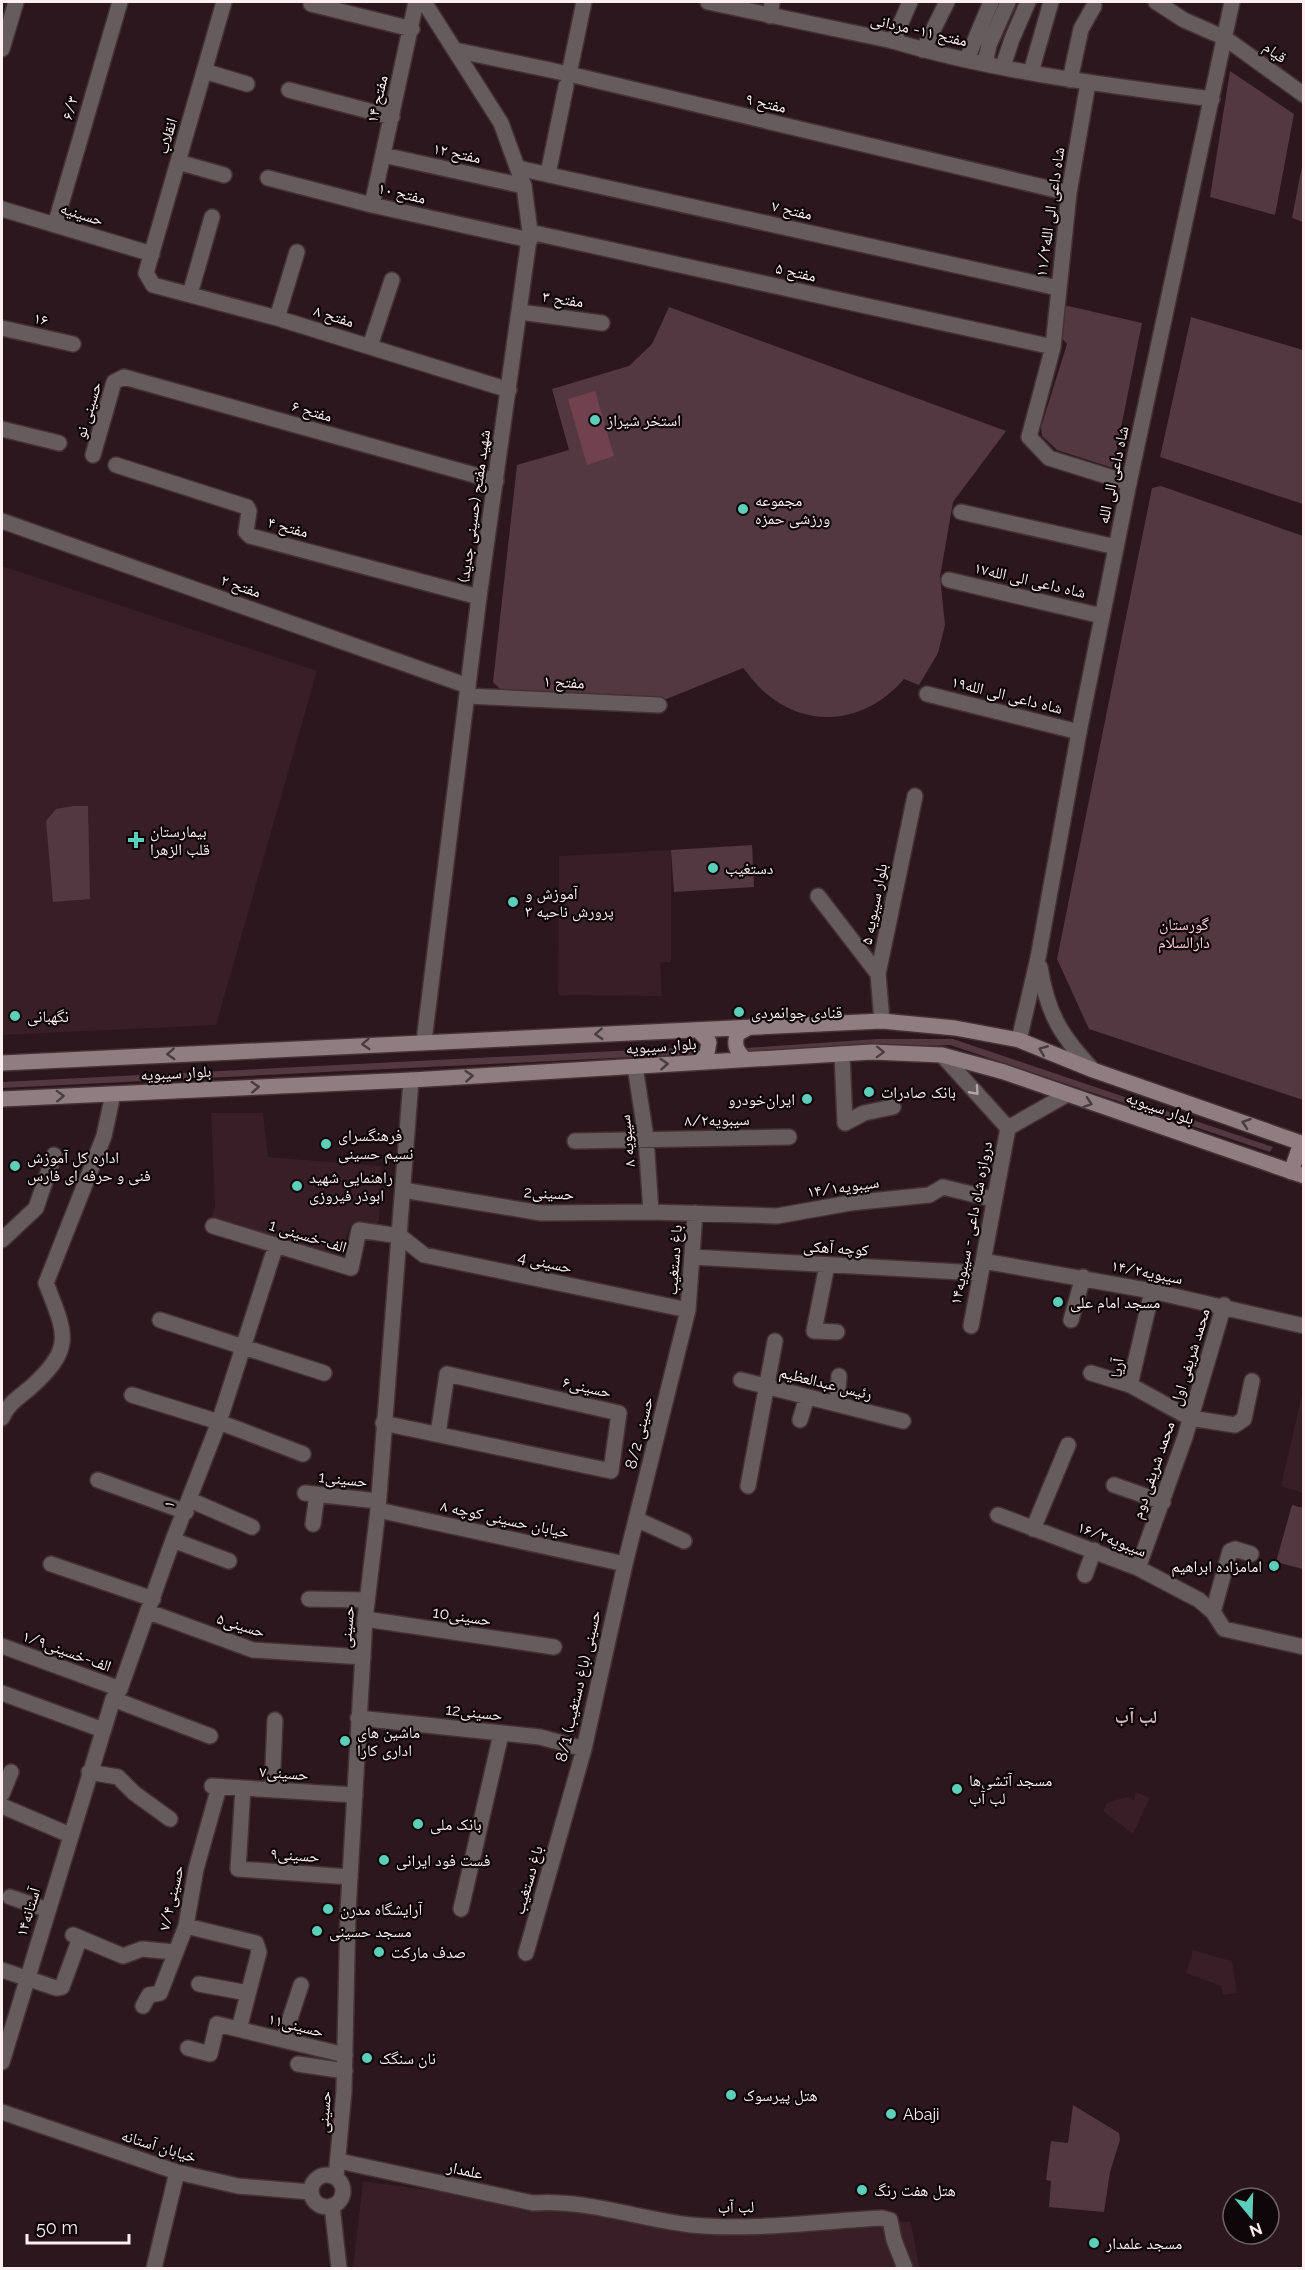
<svg xmlns="http://www.w3.org/2000/svg" width="1305" height="2270" font-family="Raleway,'Noto Naskh Arabic',sans-serif">
<style>
.built{fill:#381e26}
.green{fill:#543841}
.water{fill:#714150}
.lines{fill:none;stroke-linecap:round;stroke-linejoin:round}
.minor-casing{stroke:#443137;stroke-width:18}
.tertiary-casing{stroke:#443137;stroke-width:18}
.secondary-casing{stroke:#443137;stroke-width:18}
.minor{stroke:#665b5d;stroke-width:15}
.tertiary{stroke:#665b5d;stroke-width:15}
.secondary{stroke:#8f7d82;stroke-width:15}
.oneway{stroke:#483c3f}
.oneway2{stroke:#b2a4a8}
.poi-dot{fill:#5cceba;stroke:#0e0608;stroke-width:2}
.labels{text-anchor:middle;dominant-baseline:central;stroke-width:4.5;stroke-linejoin:round;paint-order:stroke}
.street-label{font-size:16px;fill:#fdeef2;stroke:#0e0608}
.poi-label{font-size:16px;fill:#fdeef2;stroke:#0e0608;text-anchor:start}
.park-label{font-size:16px;fill:#fecbd9;stroke:#0e0608}
.neighbourhood-label{font-size:18px;font-weight:bold;fill:#d4b8bf;stroke:#0e0608}
</style>
<rect width="100%" height="100%" fill="#2b171d"/>
<!-- built -->
<path class="built" d="M2,566L317,671L216,1025L2,1035Z
M671,850V962H660L662,996L558,995L559,856Z
M211,1113H263L268,1157L381,1166L379,1221L373,1227L350,1226L341,1254L329,1258L211,1219L215,1206Z
M1302,1394L1304,1395L1303,1493L1281,1486Z
M1136,1792L1150,1798L1133,1834L1103,1811L1107,1803L1116,1800L1127,1797L1134,1800Z
M1193,1950L1232,1961L1237,1993L1223,1995L1221,1986L1186,1973Z
M363,2181L531,2204L723,2222H911L919,2266L922,2268H353Z"/>
<!-- green -->
<path class="green" d="M1230,71L1294,114L1275,215L1210,197Z
M1303,161V222L1292,218Z
M1064,305L1142,323L1113,468L1057,450L1042,436L1041,427L1067,344L1060,336Z
M669,307L1006,431L953,502L940,577L945,625L938,653L919,685L904,679C868,721 812,731 768,695C758,688 751,677 743,668L664,700L506,695L493,682L517,465L569,450L552,389L629,366L652,344Z
M1191,317L1303,350V504L1160,457Z
M1161,486L1303,536V1100L1089,1029L1057,959L1152,488Z
M73,806H88L90,899L53,902L46,821L56,809Z
M752,845L754,887L674,892L671,850Z
M877,1039H953L1273,1147L1270,1152L950,1045L745,1054L746,1048Z
M695,1047L694,1054L2,1088V1082Z
M1292,1505L1303,1508V1569L1276,1562Z
M1073,2105L1119,2133L1120,2140L1110,2172L1104,2212L1049,2207L1051,2181L1046,2180L1051,2141L1068,2143Z"/>
<!-- water -->
<path class="water" d="M595,391L614,456L587,465L568,399Z"/>
<g class="lines">
<defs>
<path id="minor" d="M224,2L146,273L153,285L277,318L509,390
M1156,2L1184,20L1225,38
M311,4L412,29
M770,16L772,2
M893,41L910,2
M2,49L16,2
M455,50L569,74L1069,193
M923,50L947,2
M967,59L991,2
M985,63L989,45L1008,2
M1003,66L1012,39L1028,2
M204,71L247,84
M1031,72L1051,2
M569,74L584,2
M1070,80L1081,29L1094,6
M1088,83L1069,193L1053,347L1029,437L1049,458L1129,483
M289,90L392,117
M383,155L524,186
M178,162L224,175
M518,168L1058,288
M548,174L566,86
M268,178L372,205L530,240
M372,205L416,2
M2,209L152,254
M55,225L120,2
M530,232L1053,347
M190,294L212,217
M520,312L602,323
M277,318L297,252
M2,328L73,344
M370,346L392,280
M2,429L59,443
M93,455L114,382L124,377L496,481
M116,465L247,507L249,511L246,532L250,536L479,597
M961,512L1116,547
M2,521L468,686
M949,580L1102,616
M927,694L1079,732
M467,696L659,705
M818,896L878,974
M882,1021L878,974L915,796
M842,1054L845,1123L864,1113L893,1107
M942,1055L1008,1128
M635,1066L646,1138L651,1212
M1008,1128L1066,1095
M575,1141L789,1137
M403,1190L541,1213L651,1212L777,1216L850,1203L929,1195L943,1187L992,1199
M213,1226L351,1268L359,1230L400,1236L424,1255L688,1310
M2,1240L36,1208L54,1155
M692,1257L979,1273
M983,1261L1152,1291L1304,1326
M827,1265L814,1331L837,1332
M160,1320L324,1373
M1071,1320L1083,1277
M971,1326L1008,1128
M1091,1373L1130,1385L1190,1418L1235,1425L1244,1419L1252,1381
M741,1380L903,1421
M1130,1385L1152,1291
M132,1395L219,1422L303,1454
M837,1404L839,1376
M2,1418C7,1405 19,1397 30,1388C76,1347 65,1333 46,1283L104,1136L113,1094
M800,1420L807,1397
M383,1423L611,1471L619,1413L447,1374L438,1434
M98,1480L186,1512
M1114,1485L1163,1502
M748,1486L775,1341
M305,1493L378,1501
M190,1500L252,1527
M378,1510L625,1564
M998,1515L1138,1568L1199,1600L1213,1612L1224,1629L1304,1647
M636,1519L684,1541
M313,1524L317,1495
M1033,1529L1068,1445
M173,1540L229,1561
M51,1564L153,1599
M1138,1568L1185,1437L1224,1305
M1085,1575L1094,1550
M309,1599L367,1600
M149,1612L253,1650L363,1657
M1213,1612L1230,1551L1235,1549L1251,1554
M365,1619L554,1647
M2,1646L120,1689
M2,1693L103,1730
M113,1699L210,1736
M358,1718L540,1737L584,1749
M89,1772L118,1777L134,1793L170,1819
M212,1786L355,1795
M243,1788L238,1869L350,1877
M272,1790L275,1720
M2,1794L11,1772
M2,1806L70,1835
M10,1897L48,1910
M461,1909L501,1734
M186,1926L256,1943L259,1952L239,2029
M73,1935L123,1956L142,1949L174,1952
M526,1953L584,1749L625,1564L688,1310L695,1213
M2,1970L56,1988L62,1987L80,1938
M199,1984L248,1993
M143,2006L149,1995L160,1993L186,1926L196,1869L219,1787
M283,2040L301,1985
M188,2048L210,2054L217,2024L345,2055
M2,2062L113,1699L120,1689L173,1540L219,1422L276,1245
M298,2064L345,2071
M339,2161L533,2203C586,2199 638,2219 691,2225C754,2231 820,2221 882,2218L890,2220L894,2240L905,2268
M332,2206L339,2268"/>
<path id="tertiary" d="M424,2L501,123L524,186L530,232L479,597L424,1041
M708,2L893,41C996,72 1106,85 1212,99
M1225,38L1304,95
M1040,967C1047,1013 1061,1036 1093,1070
M1019,1040L1038,958L1079,732L1129,483L1232,2
M2,2112L177,2172L238,2186L310,2192
M311 2191a16 16 0 1 1 32 0a16 16 0 1 1-32 0Z
M336,2177L344,2091L348,1911L365,1619L378,1510L411,1080
M154,2268L177,2172"/>
<path id="secondary" d="M745,1059C736,1050 734,1046 737,1034L750,1027
M698,1062L707,1054L709,1042L698,1030
M2,1063L882,1021L955,1028L1019,1040L1093,1070L1304,1144
M2,1099L411,1080L872,1052L942,1055L1004,1072L1304,1176
M1291,1172L1301,1143"/>
</defs>
<!-- minor casing -->
<use href="#minor" class="minor-casing"/>
<!-- tertiary casing -->
<use href="#tertiary" class="tertiary-casing"/>
<!-- secondary casing -->
<use href="#secondary" class="secondary-casing"/>
<!-- minor -->
<use href="#minor" class="minor"/>
<!-- tertiary -->
<use href="#tertiary" class="tertiary"/>
<!-- secondary -->
<use href="#secondary" class="secondary"/>
</g>
<!-- one-way arrows -->
<defs><path id="oneway-chevron" d="M-2-3.5L2.5 0L-2 3.5" fill="none" stroke-width="1.6" stroke-linecap="round" stroke-linejoin="round" transform="scale(1.5)"/></defs>
<g class="oneway">
<use href="#oneway-chevron" transform="translate(599 1034) rotate(177)"/>
<use href="#oneway-chevron" transform="translate(366 1044) rotate(177)"/>
<use href="#oneway-chevron" transform="translate(1043 1050) rotate(-158)"/>
<use href="#oneway-chevron" transform="translate(880 1052) rotate(2)"/>
<use href="#oneway-chevron" transform="translate(171 1054) rotate(177)"/>
<use href="#oneway-chevron" transform="translate(664 1064) rotate(-4)"/>
<use href="#oneway-chevron" transform="translate(469 1076) rotate(-4)"/>
<use href="#oneway-chevron" transform="translate(255 1087) rotate(-3)"/>
<use href="#oneway-chevron" transform="translate(60 1096) rotate(-2)"/>
<use href="#oneway-chevron" transform="translate(1088 1103) rotate(19)"/>
<use href="#oneway-chevron" transform="translate(1246 1123) rotate(-161)"/>
</g>
<use class="oneway2" href="#oneway-chevron" transform="translate(975 1091) rotate(48)"/>
<!-- markers -->
<g class="poi-dot">
<circle cx="595" cy="420" r="6"/>
<circle cx="743" cy="509" r="6"/>
<path d="M133 831h6v6h6v6h-6v6h-6v-6h-6v-6h6z"/>
<circle cx="713" cy="868" r="6"/>
<circle cx="513" cy="902" r="6"/>
<circle cx="739" cy="1012" r="6"/>
<circle cx="15" cy="1016" r="6"/>
<circle cx="869" cy="1092" r="6"/>
<circle cx="807" cy="1099" r="6"/>
<circle cx="326" cy="1144" r="6"/>
<circle cx="15" cy="1166" r="6"/>
<circle cx="297" cy="1186" r="6"/>
<circle cx="1058" cy="1302" r="6"/>
<circle cx="1274" cy="1566" r="6"/>
<circle cx="345" cy="1741" r="6"/>
<circle cx="957" cy="1789" r="6"/>
<circle cx="418" cy="1824" r="6"/>
<circle cx="384" cy="1860" r="6"/>
<circle cx="328" cy="1909" r="6"/>
<circle cx="317" cy="1931" r="6"/>
<circle cx="379" cy="1952" r="6"/>
<circle cx="367" cy="2058" r="6"/>
<circle cx="731" cy="2095" r="6"/>
<circle cx="891" cy="2114" r="6"/>
<circle cx="862" cy="2190" r="6"/>
<circle cx="1094" cy="2243" r="6"/>
</g>
<g class="labels">
<!-- street labels -->
<g class="street-label">
<text transform="translate(919 30) rotate(13)">مفتح ۱۱- مردانی</text>
<text transform="translate(1275 52) rotate(36)">قیام</text>
<text transform="translate(377 99) rotate(-77)">مفتح ۱۴</text>
<text transform="translate(766 103) rotate(13)">مفتح ۹</text>
<text transform="translate(70 108) rotate(-74)">۶/۳</text>
<text transform="translate(167 136) rotate(-74)">انقلاب</text>
<text transform="translate(457 153) rotate(12)">مفتح ۱۲</text>
<text transform="translate(402 193) rotate(13)">مفتح ۱۰</text>
<text transform="translate(792 210) rotate(13)">مفتح ۷</text>
<text transform="translate(1050 212) rotate(-82)">۱۱/۲شاه داعی الی الله</text>
<text transform="translate(82 214) rotate(17)">حسینیه</text>
<text transform="translate(796 272) rotate(12)">مفتح ۵</text>
<text transform="translate(563 299) rotate(8)">مفتح ۳</text>
<text transform="translate(334 316) rotate(17)">مفتح ۸</text>
<text transform="translate(41 319) rotate(13)">۱۶</text>
<text transform="translate(88 410) rotate(-73)">حسینی نو</text>
<text transform="translate(312 411) rotate(16)">مفتح ۶</text>
<text transform="translate(1113 475) rotate(-78)">شاه داعی الی الله</text>
<text transform="translate(474 506) rotate(-82)">شهید مفتح (حسینی جدید)</text>
<text transform="translate(288 527) rotate(15)">مفتح ۴</text>
<text transform="translate(1030 580) rotate(13)">شاه داعی الی الله۱۷</text>
<text transform="translate(241 586) rotate(19)">مفتح ۲</text>
<text transform="translate(564 682) rotate(3)">مفتح ۱</text>
<text transform="translate(1007 695) rotate(14)">شاه داعی الی الله۱۹</text>
<text transform="translate(874 904) rotate(-79)">بلوار سیبویه ۵</text>
<text transform="translate(661 1046) rotate(-4)">بلوار سیبویه</text>
<text transform="translate(176 1073) rotate(-3)">بلوار سیبویه</text>
<text transform="translate(1160 1108) rotate(19)">بلوار سیبویه</text>
<text transform="translate(717 1120) rotate(-1)">سیبویه۸/۲</text>
<text transform="translate(627 1141) rotate(-96)">سیبویه ۸</text>
<text transform="translate(843 1187) rotate(-8)">سیبویه۱۴/۱</text>
<text transform="translate(549 1193) rotate(3)">حسینی2</text>
<text transform="translate(971 1223) rotate(-79)">دروازه شاه داعی - سیبویه۱۴</text>
<text transform="translate(308 1236) rotate(17)">1 الف-خسینی</text>
<text transform="translate(836 1248) rotate(4)">کوچه آهکی</text>
<text transform="translate(674 1260) rotate(-86)">باغ دستغیب</text>
<text transform="translate(545 1262) rotate(12)">حسینی 4</text>
<text transform="translate(1147 1272) rotate(11)">سیبویه۱۴/۲</text>
<text transform="translate(1190 1357) rotate(-73)">محمد شریفی اول</text>
<text transform="translate(1117 1368) rotate(-83)">آریا</text>
<text transform="translate(826 1383) rotate(14)">رئیس عبدالعظیم</text>
<text transform="translate(587 1387) rotate(13)">حسینی۶</text>
<text transform="translate(639 1433) rotate(-76)">8/2 حسینی</text>
<text transform="translate(1153 1470) rotate(-71)">محمد شریفی دوم</text>
<text transform="translate(343 1479) rotate(6)">حسینی1</text>
<text transform="translate(169 1504) rotate(-68)">۱</text>
<text transform="translate(505 1519) rotate(12)">خیابان حسینی کوچه ۸</text>
<text transform="translate(1112 1539) rotate(21)">سیبویه۱۶/۳</text>
<text transform="translate(462 1616) rotate(8)">حسینی10</text>
<text transform="translate(241 1625) rotate(17)">حسینی۵</text>
<text transform="translate(347 1627) rotate(-85)">حسینی</text>
<text transform="translate(67 1651) rotate(20)">الف-خسینی۱/۹</text>
<text transform="translate(578 1686) rotate(-77)">8/1 حسینی (باغ دستغیب)</text>
<text transform="translate(474 1712) rotate(6)">حسینی12</text>
<text transform="translate(284 1773) rotate(4)">حسینی۷</text>
<text transform="translate(295 1855) rotate(4)">حسینی۹</text>
<text transform="translate(528 1880) rotate(-74)">باغ دستغیب</text>
<text transform="translate(171 1898) rotate(-77)">حسینی۷/۴</text>
<text transform="translate(28 1912) rotate(-73)">آستانه۱۴</text>
<text transform="translate(296 2025) rotate(14)">حسینی۱۱</text>
<text transform="translate(324 2112) rotate(-86)">حسینی</text>
<text transform="translate(159 2146) rotate(17)">خیابان آستانه</text>
<text transform="translate(465 2170) rotate(12)">علمدار</text>
<text transform="translate(736 2207) rotate(-1)">لب آب</text>
</g>
<!-- poi labels -->
<g class="poi-label">
<text x="607" y="420">استخر شیراز</text>
<text x="755" y="500">مجموعه<tspan x="755" dy="18">ورزشی حمزه</tspan></text>
<text x="150" y="831">بیمارستان<tspan x="150" dy="18">قلب الزهرا</tspan></text>
<text x="725" y="868">دستغیب</text>
<text x="525" y="893">آموزش و<tspan x="525" dy="18">پرورش ناحیه ۳</tspan></text>
<text x="751" y="1012">قنادی جوانمردی</text>
<text x="27" y="1016">نگهبانی</text>
<text x="881" y="1092">بانک صادرات</text>
<text x="795" y="1099" text-anchor="end">ایران‌خودرو</text>
<text x="338" y="1135">فرهنگسرای<tspan x="338" dy="18">نسیم حسینی</tspan></text>
<text x="27" y="1157">اداره کل آموزش<tspan x="27" dy="18">فنی و حرفه ای فارس</tspan></text>
<text x="309" y="1177">راهنمایی شهید<tspan x="309" dy="18">ابوذر فیروزی</tspan></text>
<text x="1070" y="1302">مسجد امام علی</text>
<text x="1262" y="1566" text-anchor="end">امامزاده ابراهیم</text>
<text x="357" y="1732">ماشین های<tspan x="357" dy="18">اداری کارا</tspan></text>
<text x="969" y="1780">مسجد آتشی‌ها<tspan x="969" dy="18">لب آب</tspan></text>
<text x="430" y="1824">بانک ملی</text>
<text x="396" y="1860">فست فود ایرانی</text>
<text x="340" y="1909">آرایشگاه مدرن</text>
<text x="329" y="1931">مسجد حسینی</text>
<text x="391" y="1952">صدف مارکت</text>
<text x="379" y="2058">نان سنگک</text>
<text x="743" y="2095">هتل پیرسوک</text>
<text x="903" y="2114">Abaji</text>
<text x="874" y="2190">هتل هفت رنگ</text>
<text x="1106" y="2243">مسجد علمدار</text>
</g>
<!-- park labels -->
<g class="park-label">
<text x="1184" y="924">گورستان<tspan x="1184" dy="18">دارالسلام</tspan></text>
</g>
<!-- neighbourhood labels -->
<g class="neighbourhood-label">
<text x="1136" y="1716">لب آب</text>
</g>
</g>
<!-- border -->
<rect width="1305" height="2270" fill="none" stroke="#fdeef2" stroke-width="6"/>
<!-- north arrow -->
<g transform="translate(1251 2216) rotate(161)"><circle r="28" fill="#0e0608" stroke="#6e6366" stroke-width="1.5"/>
<path d="M0-4.5L10 22L0 15L-10 22Z" fill="#5cceba"/>
<text y="-9" font-size="16" font-weight="bold" text-anchor="middle" fill="#fdeef2">N</text>
</g>
<!-- scale -->
<path d="M27 2234v9h102v-9" fill="none" stroke="#fdeef2" stroke-width="3"/>
<text x="36" y="2234" font-size="18" fill="#fdeef2" stroke="#0e0608" stroke-width="4.5" paint-order="stroke">50 m</text>
</svg>
